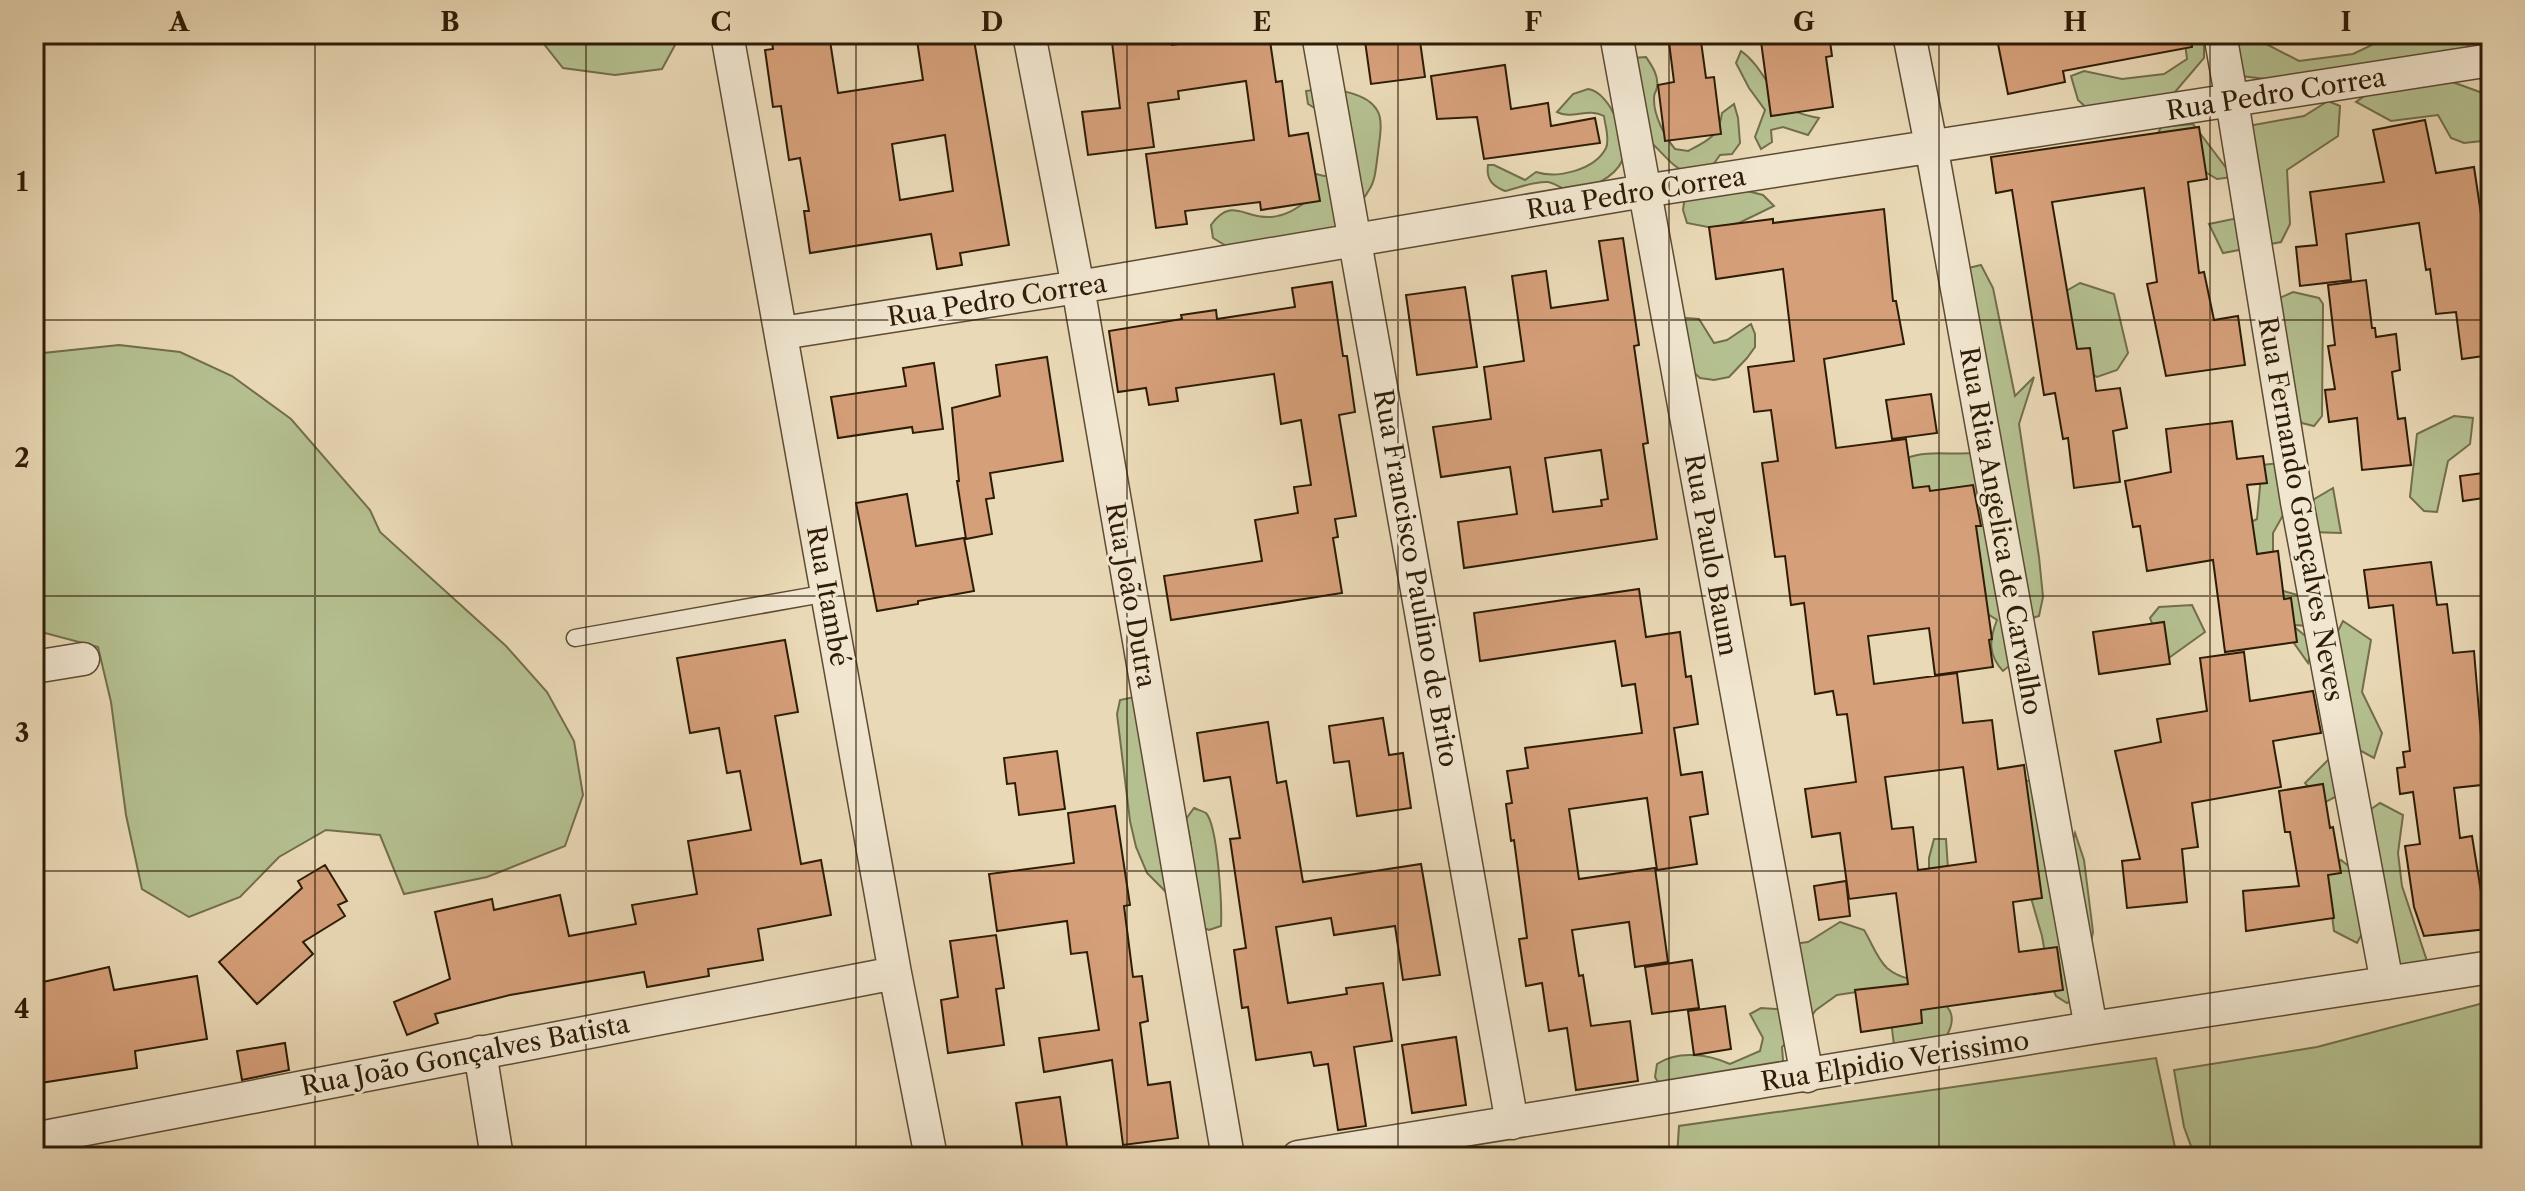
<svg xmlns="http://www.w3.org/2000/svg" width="2525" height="1191" font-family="'Libre Caslon Text',serif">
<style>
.green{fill:#b5c090;stroke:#726e4b;stroke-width:2}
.building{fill:#d59f79;stroke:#2e1c06;stroke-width:2;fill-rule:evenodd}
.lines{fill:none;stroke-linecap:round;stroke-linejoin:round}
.service-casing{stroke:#5d4b32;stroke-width:19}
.minor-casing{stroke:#5d4b32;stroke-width:35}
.service{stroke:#f1e6d0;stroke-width:16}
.minor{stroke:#f1e6d0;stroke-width:32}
.grid{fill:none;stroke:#2e1c06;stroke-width:2;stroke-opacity:0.55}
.labels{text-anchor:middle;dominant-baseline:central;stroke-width:6;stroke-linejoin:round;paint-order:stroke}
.street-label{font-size:26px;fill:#2e1c06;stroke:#f1e6d0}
.neatline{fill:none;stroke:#2e1c06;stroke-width:3}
.grid-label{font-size:26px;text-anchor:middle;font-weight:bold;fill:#2e1c06}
</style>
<rect width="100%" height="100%" fill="#ead9b6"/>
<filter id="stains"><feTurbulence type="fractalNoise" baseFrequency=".0025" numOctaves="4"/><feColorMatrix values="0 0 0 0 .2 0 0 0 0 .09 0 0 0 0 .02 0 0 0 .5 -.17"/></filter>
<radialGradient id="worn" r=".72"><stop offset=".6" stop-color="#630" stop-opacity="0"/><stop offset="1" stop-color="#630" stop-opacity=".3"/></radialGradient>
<!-- green -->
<path class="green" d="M536,34H681L662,69L615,75L563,68Z
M2184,34H2204V58L2164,105L2088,109L2078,100L2071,76L2084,71L2122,79L2164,74L2187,59Z
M2240,36L2253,37L2299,61L2353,54L2378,42H2470L2464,54L2266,79L2241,76L2226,52Z
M1741,51C1763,66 1771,97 1793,110C1801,115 1810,116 1819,118L1808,135L1783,127L1771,130L1772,142L1761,149L1755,137L1765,110L1749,88L1736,63Z
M1646,57C1652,66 1659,76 1657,87C1655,97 1654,90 1654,100C1654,116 1665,137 1675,149L1688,151C1707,141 1719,137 1722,113L1734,104L1738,118L1740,143L1732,154L1720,155L1713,165L1689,174C1671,167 1662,151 1647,139L1633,58Z
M2444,79L2491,96V140L2464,143L2451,138L2438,115L2391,121L2356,102L2380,85Z
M1319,89C1337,89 1367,93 1377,110C1384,121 1379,141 1378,153C1376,165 1376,180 1369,190C1360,206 1346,220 1335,235L1228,247L1213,238L1211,225C1232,196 1244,219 1271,217C1285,216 1296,209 1307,201L1312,173L1324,176L1338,174L1321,112L1308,104L1306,91Z
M1588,89C1611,92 1629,142 1622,161C1618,170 1609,177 1600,182C1589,188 1577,192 1565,189C1559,187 1554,183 1548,182C1533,181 1519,188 1505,191C1492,186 1486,179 1488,165H1494L1525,180L1536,172C1557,179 1595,170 1606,148C1610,139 1605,125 1604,116C1588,107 1572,120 1557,112L1573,94Z
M2328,101L2340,106L2338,136L2287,170L2290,224L2281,242L2223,253L2209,224L2248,216V126L2304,116Z
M2193,124L2233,177L2217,179L2160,145L2155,140L2161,127Z
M1739,189L1763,195L1774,206L1739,223L1713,228L1687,223L1683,210L1685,195Z
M1981,265L1993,288L2015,396L2034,377L2019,424L2039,557L2043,597L2039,616L2026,620L2014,662L2003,671C1988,655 1989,640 1997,620L1986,613L1959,489L1921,492L1909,497L1907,458C1927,450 1949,455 1971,453L1960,270Z
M2080,283L2114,294L2128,353L2117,370L2097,377L2073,364L2056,297Z
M2293,292L2319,298L2323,304L2322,416L2314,426L2302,423L2290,407L2275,300Z
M1685,318L1699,319L1714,343L1727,340L1751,324L1755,334V347L1747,358L1729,377L1714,380L1700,378L1690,369L1674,327Z
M119,345L180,352L232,376L291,419L370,510L380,532L506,646L547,692L574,741L583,795L565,846L487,877L404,894L380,835L326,830L279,857L240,897L189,917L142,889L126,815L111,702L98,647L45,633L34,634V354Z
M2454,416L2473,418L2470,444L2448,461L2437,512L2424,511L2410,497L2417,434Z
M2280,463L2291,501L2273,533V563L2249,568L2231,532L2257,519L2262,465Z
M2333,488L2341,533L2311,532L2301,507Z
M2280,590L2312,599L2311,626L2292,625L2314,643L2308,663L2270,609Z
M2192,605L2205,632L2166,660L2150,618L2159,607Z
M2343,621L2371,640L2362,692L2382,733L2374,758L2352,746L2333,641Z
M1139,696L1181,854L1191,845L1186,819L1194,808C1196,809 1205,812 1206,813C1218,826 1222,907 1221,926L1209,930L1196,925L1178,888L1166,892L1147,873L1136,847L1130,821L1117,714L1120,700Z
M2330,758L2350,789L2322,804L2305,783Z
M2032,780L2071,847L2075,833L2084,860L2093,932L2080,997L2067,1003L2056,996L2050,982L2042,936L2027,884L2019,782Z
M2380,803L2403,815L2398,853L2402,886L2427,961L2404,970L2386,955L2364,814Z
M1934,839H1946L1948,869L1929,872V858Z
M2341,860L2356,872L2366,926L2357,943L2334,931L2326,868Z
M1840,922L1864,930C1872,943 1876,957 1887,968C1894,974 1900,976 1909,979C1916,981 1923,988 1930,992C1949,1005 1959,1015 1946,1037L1894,1045L1888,996L1876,989L1837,995L1816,1010L1801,1030L1782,1047L1783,1060L1777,1072L1659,1084L1655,1077L1657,1064C1678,1050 1708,1054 1730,1064L1760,1051L1763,1038L1750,1014L1761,1008L1789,1010L1794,944L1808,942Z
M2491,1001V1157H2195L2184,1127L2174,1070L2317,1047Z
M2156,1058L2177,1157H1677L1679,1126Z"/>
<!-- building -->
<path class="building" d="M771,34H829L838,93L923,80L916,34H973L1009,245L960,253L962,265L937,269L931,234L810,253L804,211H809L800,158L789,160L781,106L773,107L765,50L773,49ZM945,135L953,191L900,200L892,144Z
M1111,34H1169L1172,45L1252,34H1269L1276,82L1282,81L1289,136L1308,133L1320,201L1261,210L1260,202L1185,211L1187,224L1156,228L1146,154L1254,140L1246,81L1178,91L1179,99L1148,103L1154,147L1088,155L1082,112L1120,108Z
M1364,34H1419L1425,77L1371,84Z
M1668,34H1700L1706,78L1714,77L1721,134L1665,141L1658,85L1674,82Z
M1760,34H1829L1832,56L1826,57L1833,107L1771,116Z
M1996,34H2191L2192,47L2063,71L2065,82L2008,94Z
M1505,65L1511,109L1548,103L1551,126L1595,118L1600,143L1484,159L1477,117L1437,119L1431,76Z
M2425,120L2436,173L2474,167L2484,234L2491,233V355L2462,359L2456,312L2436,314L2430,269L2426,270L2419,223L2346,234L2351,280L2300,286L2296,247L2317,245L2310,192L2384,182L2373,130Z
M2199,127L2207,179L2188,182L2199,273L2204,272L2214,320L2238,316L2245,365L2166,376L2147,284L2157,282L2144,188L2052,202L2077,349L2090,348L2096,391L2120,388L2127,428L2113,431L2120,482L2074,488L2068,438L2063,439L2055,393L2044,395L2012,190L1996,193L1991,157Z
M1884,209L1893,301H1896L1904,344L1824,359L1836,448L1906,439L1913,488L1929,486L1930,491L1973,485L1981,526H1976L1992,639L1989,640L1993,667L1935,675L1929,628L1868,636L1874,684L1957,673L1963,723L1992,720L1998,769L2024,765L2042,898L2013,902L2019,952L2057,947L2063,990L1921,1010L1922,1023L1861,1032L1855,990L1908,984L1896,893L1849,899L1840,833L1812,837L1805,789L1856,782L1847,714L1837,715L1833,691L1815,694L1804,603L1791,605L1785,556L1775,557L1762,463L1778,461L1771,410L1754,412L1748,367L1794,361L1783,269L1716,279L1709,227L1773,219V223ZM1963,767L1976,862L1918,870L1913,827L1892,829L1885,777Z
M1623,238L1639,345L1634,346L1648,443L1643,444L1657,539L1464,568L1458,522L1517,514L1510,467L1441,477L1433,427L1491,419L1484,367L1524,361L1512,276L1546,271L1551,308L1608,300L1599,241ZM1601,450L1608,499L1601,500L1602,506L1553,512L1545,458Z
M2366,280L2372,328H2375L2376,337L2396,334L2400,370L2392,372L2398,419L2405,418L2411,465L2362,470L2357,418L2329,422L2325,390L2335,389L2328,346L2335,345L2328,285Z
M1332,282L1343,356H1347L1355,412L1339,415L1356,516L1335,519L1338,537L1333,538L1342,593L1171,620L1164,576L1262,561L1255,520L1298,513L1294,487L1311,485L1301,420L1281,424L1274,374L1176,388L1178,401L1149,405L1146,388L1118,392L1109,331L1182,319L1181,315L1216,310L1217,319L1295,307L1292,288Z
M1465,287L1477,367L1417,375L1406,295Z
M1047,357L1063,461L990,473L994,498L986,499L992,534L966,539L957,481H959L952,408L1000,396L996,365Z
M934,363L943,429L913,433L912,427L838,438L831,397L906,386L903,368Z
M1931,394L1937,433L1892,439L1886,400Z
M2232,421L2237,459L2263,456L2267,483L2247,485L2257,554L2278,551L2284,599L2291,598L2297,642L2225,652L2213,560L2147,571L2140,526L2133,527L2125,481L2171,472L2166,429Z
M2491,472V497L2463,501L2460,476Z
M907,494L916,546L964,538L974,591L918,601V604L877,611L856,503Z
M2431,562L2437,605L2447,604L2453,653L2474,651L2481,736L2491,735V784L2454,788L2460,838L2472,836L2487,929L2424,936L2414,907L2405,846L2420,844L2413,792L2400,794L2397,768L2405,767L2403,752L2410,751L2393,605L2369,608L2364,570Z
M1639,589L1646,637L1680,632L1686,677L1691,676L1698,724L1674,728L1681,775L1702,772L1708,814L1690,817L1697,864L1657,870L1647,798L1569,809L1579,879L1655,868L1668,962L1635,967L1629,922L1572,930L1579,976L1583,975L1591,1026L1630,1021L1638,1081L1576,1090L1567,1028L1549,1031L1542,983L1526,986L1519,939L1527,938L1514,840L1511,841L1506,804L1512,803L1507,771L1528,768L1525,748L1642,733L1635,684L1622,686L1615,641L1480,661L1474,613Z
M2164,622L2170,664L2099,674L2093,632Z
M785,640L798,712L775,716L801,864L821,860L831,915L758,929L763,960L708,969L709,976L647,987L644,972L510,995L435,1014L438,1023L407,1035L394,1002L450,979L435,912L492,899L494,910L560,895L569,936L636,924L632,905L697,894L688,841L751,830L740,771L727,773L719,728L690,733L677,658Z
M2244,652L2250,701L2313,691L2321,733L2273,741L2281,787L2192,803L2198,847L2182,849L2187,902L2127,908L2122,861L2140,859L2115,751L2161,742L2157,719L2207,711L2200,658Z
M1383,718L1389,755L1403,753L1411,808L1357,816L1349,761L1334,763L1329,726Z
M1268,722L1277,783L1286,781L1303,882L1421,864L1440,975L1403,980L1395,926L1334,935L1331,918L1276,927L1288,1003L1347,994L1346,988L1383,983L1392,1041L1354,1047L1366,1126L1338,1130L1328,1064L1314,1066L1311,1052L1256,1060L1248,1007L1242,1008L1234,950L1246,948L1230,839L1240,838L1230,777L1204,781L1197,733Z
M1057,751L1065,809L1019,815L1015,783L1007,784L1004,758Z
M2323,784L2330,828L2333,827L2341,873L2328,875L2334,918L2246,931L2243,891L2299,886L2290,832H2285L2279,791Z
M1115,806L1130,905L1124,906L1133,977L1142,976L1148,1021L1140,1023L1148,1085L1170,1082L1178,1138L1123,1145L1112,1060L1044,1072L1039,1038L1099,1030L1087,952L1071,954L1067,921L997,931L989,874L1074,863L1068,813Z
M325,865L347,901L338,905L345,916L303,942L313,954L257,1004L219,962L302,888L298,881Z
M1846,881L1850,916L1819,920L1814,886Z
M996,935L1004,988L996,989L1004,1045L948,1053L941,1000L958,997L950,941Z
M1692,960L1699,1008L1652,1014L1645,967Z
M109,967L114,990L197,976L207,1039L135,1051L137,1068L34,1084V984Z
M1725,1006L1731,1049L1694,1055L1688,1011Z
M1456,1037L1466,1105L1412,1113L1402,1045Z
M285,1043L289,1070L242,1080L237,1051Z
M1060,1097L1068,1153L1024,1157L1016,1103Z"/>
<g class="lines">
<defs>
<path id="service" d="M575,638L828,593"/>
<path id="minor" d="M727,34L895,973L931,1157
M1029,34L1078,287L1228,1157
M1318,34L1512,1123
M1616,34L1807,1076
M1909,34L1931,145L2091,1028
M2220,34L2232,101L2297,502L2387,983
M782,333L1078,287L1644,191L2491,60
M34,667L83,659
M480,1052L497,1157
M34,1139L895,973
M1298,1157L2091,1028L2491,967"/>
</defs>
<!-- service casing -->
<use href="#service" class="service-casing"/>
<!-- minor casing -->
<use href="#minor" class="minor-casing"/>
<!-- service -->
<use href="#service" class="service"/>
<!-- minor -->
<use href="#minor" class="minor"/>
</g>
<!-- grid -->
<path class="grid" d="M315,34V1157M586,34V1157M856,34V1157M1127,34V1157M1398,34V1157M1669,34V1157M1939,34V1157M2210,34V1157M34,320H2491M34,596H2491M34,871H2491"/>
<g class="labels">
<!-- street labels -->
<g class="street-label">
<text transform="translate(2276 94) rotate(-9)">Rua Pedro Correa</text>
<text transform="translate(1636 193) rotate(-9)">Rua Pedro Correa</text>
<text transform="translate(997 300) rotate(-9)">Rua Pedro Correa</text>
<text transform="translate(2301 509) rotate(80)">Rua Fernando Gonçalves Neves</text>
<text transform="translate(2001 531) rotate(80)">Rua Rita Angelica de Carvalho</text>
<text transform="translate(1711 555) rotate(80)">Rua Paulo Baum</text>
<text transform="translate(1416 578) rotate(80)">Rua Francisco Paulino de Brito</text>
<text transform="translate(1131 595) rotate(80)">Rua João Dutra</text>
<text transform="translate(828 596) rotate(80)">Rua Itambé</text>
<text transform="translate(465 1055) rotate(-11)">Rua João Gonçalves Batista</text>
<text transform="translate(1895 1061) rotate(-9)">Rua Elpidio Verissimo</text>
</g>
</g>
<!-- margin -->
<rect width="2525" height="1191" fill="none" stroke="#ead9b6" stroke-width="88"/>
<rect x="44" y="44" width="2437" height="1103" class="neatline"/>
<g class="grid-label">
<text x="179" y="31">A</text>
<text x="450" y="31">B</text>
<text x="721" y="31">C</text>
<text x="992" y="31">D</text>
<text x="1262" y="31">E</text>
<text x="1533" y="31">F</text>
<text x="1804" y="31">G</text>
<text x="2075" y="31">H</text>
<text x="2346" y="31">I</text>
<text x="22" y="191">1</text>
<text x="22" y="467">2</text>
<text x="22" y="742">3</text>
<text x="22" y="1018">4</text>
</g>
<rect width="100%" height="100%" filter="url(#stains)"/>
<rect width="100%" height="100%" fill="url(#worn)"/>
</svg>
